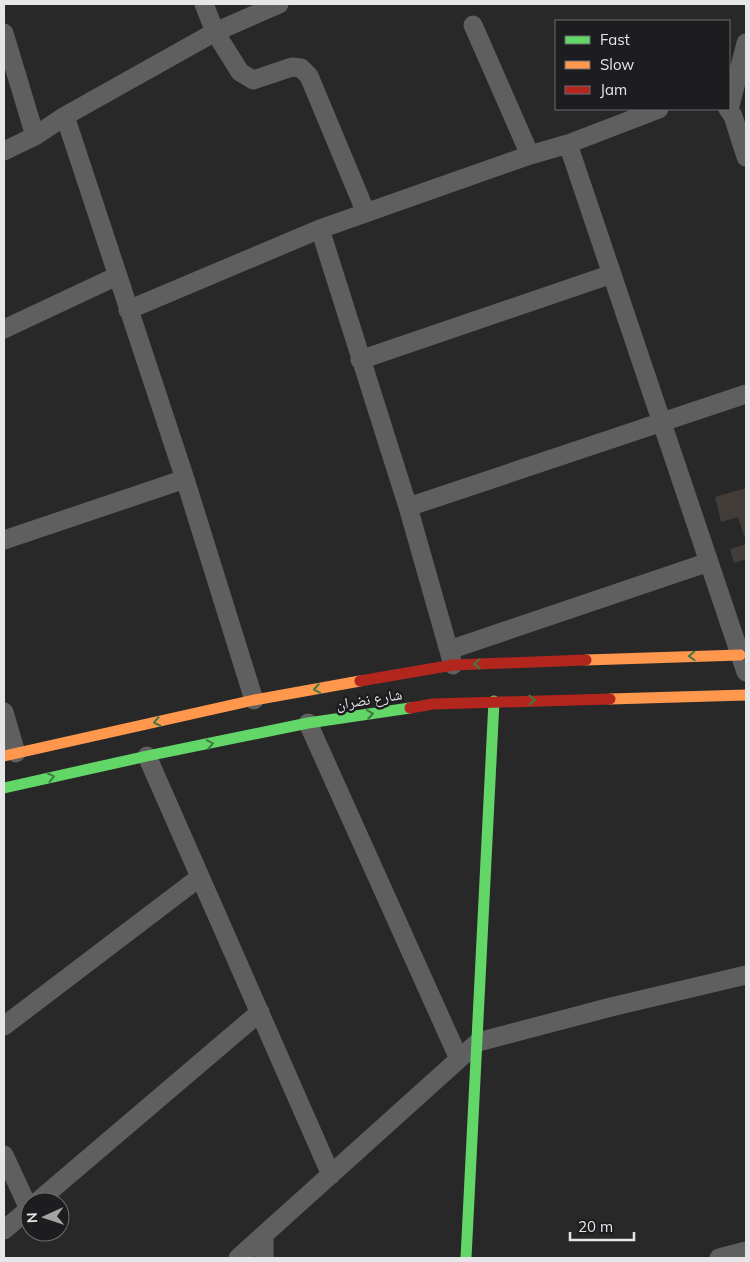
<svg xmlns="http://www.w3.org/2000/svg" width="750" height="1262" font-family="Mulish,'Noto Naskh Arabic',sans-serif">
<style>
.building{fill:#423d38}
.lines{fill:none;stroke-linecap:round;stroke-linejoin:round}
.street{stroke:#5f5f60;stroke-width:19}
.fast{stroke:#63d668;stroke-width:11}
.slow{stroke:#ff974d;stroke-width:11}
.jam{stroke:#b3261e;stroke-width:11}
.oneway{stroke:#407a44}
.labels{text-anchor:middle;dominant-baseline:central;stroke-width:5;stroke-linejoin:round;paint-order:stroke}
.street-label{font-size:15px;fill:#e6e6e8;stroke:#1d1d20}
</style>
<rect width="100%" height="100%" fill="#282829"/>
<!-- building -->
<path class="building" d="M746,488V541L738,517L721,522L715,497Z
M746,544V559L734,563L730,549Z"/>
<g class="lines">
<!-- street -->
<path class="street" d="M204,4L215,32L240,72L253,80L292,67L301,68L309,76L366,213
M473,25L530,155
M4,33L35,136
M728,109L733,116L746,157
M729,110L746,43
M65,116L185,479L254,700
M568,144L746,672
M4,151L35,136L65,116L215,32L279,4
M320,229L408,507L453,665
M128,310L320,229L530,155L568,144L659,109
M4,329L117,276
M360,360L612,274
M408,507L746,394
M4,540L185,479
M449,650L709,562
M4,712L16,753
M308,723L459,1059
M147,756L331,1175
M4,1026L200,877
M4,1155L29,1209
M37,1202L260,1012
M4,1230L30,1208
M238,1258L478,1042L611,1007L746,975
M264,1258V1235
M719,1258L746,1251"/>
<!-- fast -->
<path class="fast" d="M4,788L147,756L308,723L410,708
M466,1258L494,701"/>
<!-- slow -->
<path class="slow" d="M586,660L740,655
M610,699L746,695
M4,756L254,700L360,681"/>
<!-- jam -->
<path class="jam" d="M360,681L453,665L586,660
M410,708L433,704L610,699"/>
</g>
<!-- one-way arrows -->
<defs><path id="oneway-chevron" d="M-2-3.5L2.5 0L-2 3.5" fill="none" stroke-width="1.6" stroke-linecap="round" stroke-linejoin="round" transform="scale(1.25)"/></defs>
<g class="oneway">
<use href="#oneway-chevron" transform="translate(692 656) rotate(178)"/>
<use href="#oneway-chevron" transform="translate(477 664) rotate(178)"/>
<use href="#oneway-chevron" transform="translate(317 689) rotate(170)"/>
<use href="#oneway-chevron" transform="translate(532 700) rotate(-1)"/>
<use href="#oneway-chevron" transform="translate(370 714) rotate(-9)"/>
<use href="#oneway-chevron" transform="translate(157 722) rotate(168)"/>
<use href="#oneway-chevron" transform="translate(210 744) rotate(-11)"/>
<use href="#oneway-chevron" transform="translate(51 777) rotate(-12)"/>
</g>
<g class="labels">
<!-- street labels -->
<g class="street-label">
<text transform="translate(369 699) rotate(-9)">شارع نضران</text>
</g>
</g>
<!-- border -->
<rect width="750" height="1262" fill="none" stroke="#e6e6e8" stroke-width="10"/>
<!-- legend -->
<rect x="555" y="20" width="175" height="90" fill="#1d1d20" stroke="#6d6d70"/>
<rect x="565" y="36" width="25" height="8" fill="#63d668" stroke="#6d6d70"/>
<text x="600" y="45" font-size="15" fill="#e6e6e8">Fast</text>
<rect x="565" y="61" width="25" height="8" fill="#ff974d" stroke="#6d6d70"/>
<text x="600" y="70" font-size="15" fill="#e6e6e8">Slow</text>
<rect x="565" y="86" width="25" height="8" fill="#b3261e" stroke="#6d6d70"/>
<text x="600" y="95" font-size="15" fill="#e6e6e8">Jam</text>
<!-- north arrow -->
<g transform="translate(45 1217) rotate(267)"><circle r="24" fill="#1d1d20" stroke="#6d6d70"/>
<path d="M0-4L9 19L0 12L-9 19Z" fill="#a4a4a5"/>
<text y="-8" font-size="14" font-weight="bold" text-anchor="middle" fill="#e6e6e8">N</text>
</g>
<!-- scale -->
<path d="M570 1232v8h64v-8" fill="none" stroke="#e6e6e8" stroke-width="2.5"/>
<text x="578" y="1232" font-size="15" fill="#e6e6e8" stroke="#1d1d20" stroke-width="4" paint-order="stroke">20 m</text>
</svg>
